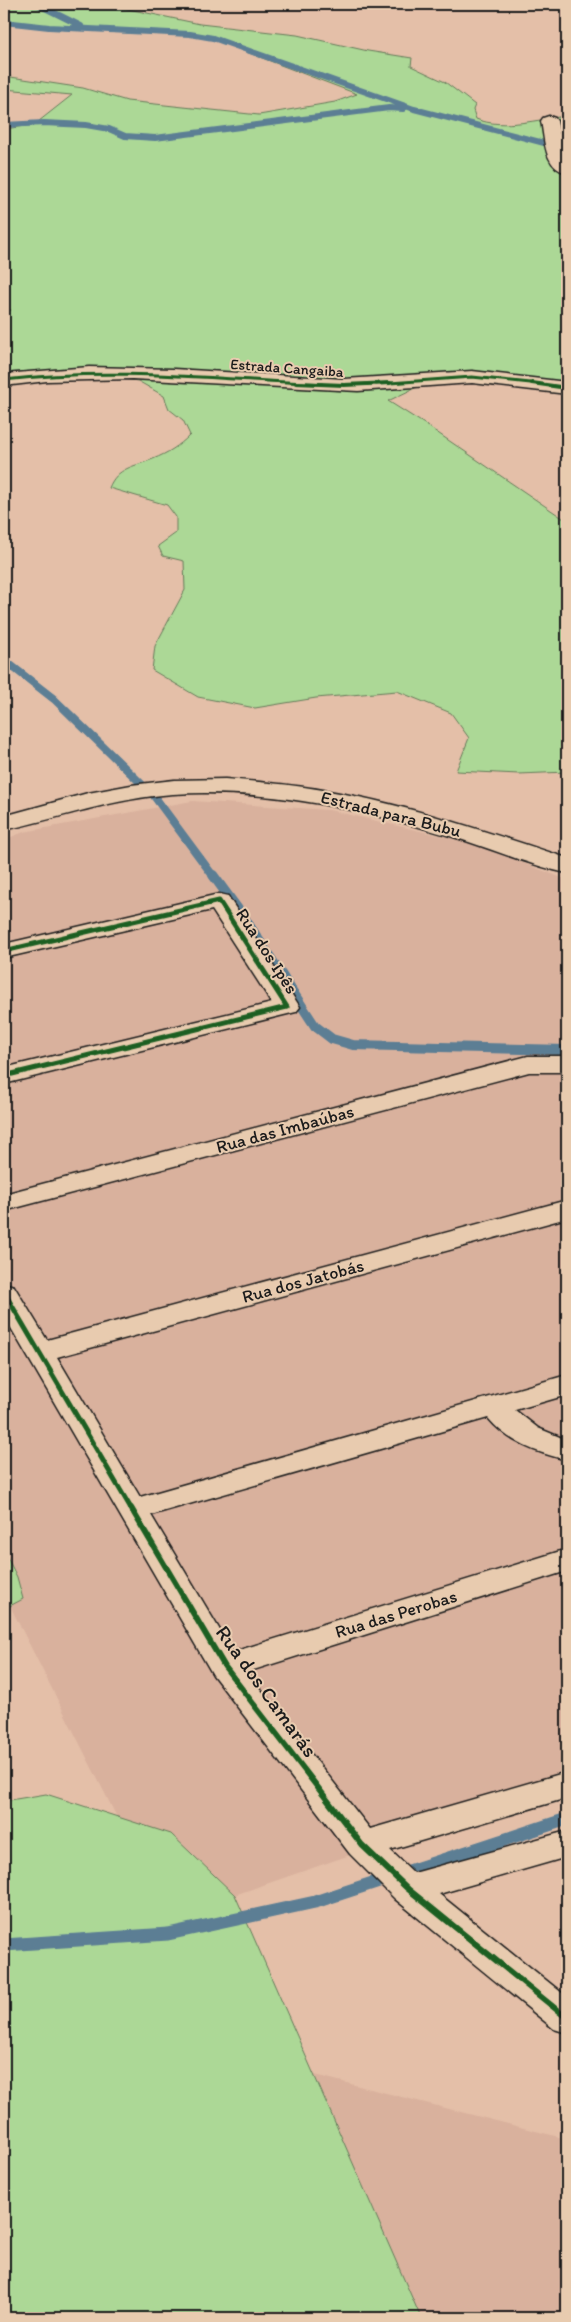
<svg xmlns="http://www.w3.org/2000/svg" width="571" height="2322" font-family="Itim,sans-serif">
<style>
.built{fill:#d9b19d}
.green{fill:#acd896;stroke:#647a59}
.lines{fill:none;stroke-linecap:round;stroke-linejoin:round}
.stream-far3{stroke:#5b7e94;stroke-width:6}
.stream-far2{stroke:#5b7e94;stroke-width:8}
.stream-far1{stroke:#5b7e94;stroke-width:10}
.stream{stroke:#5b7e94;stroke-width:13}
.minor-casing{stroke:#1c1c1c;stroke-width:3}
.minor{fill:#e8cbaf;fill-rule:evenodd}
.cycleway-far3-casing{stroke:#e8cbaf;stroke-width:5}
.cycleway-far2-casing{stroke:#e8cbaf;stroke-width:6}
.cycleway-far1-casing{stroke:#e8cbaf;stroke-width:8}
.cycleway-casing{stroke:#e8cbaf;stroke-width:9}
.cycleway-far3{stroke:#1b5e20;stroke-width:3}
.cycleway-far2{stroke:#1b5e20;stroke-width:4}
.cycleway-far1{stroke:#1b5e20;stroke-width:5}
.cycleway{stroke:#1b5e20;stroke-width:6}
.labels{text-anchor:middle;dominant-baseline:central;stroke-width:4;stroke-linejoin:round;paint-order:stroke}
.far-street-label{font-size:15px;fill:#1c1c1c;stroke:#e8cbaf}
.street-label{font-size:18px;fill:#1c1c1c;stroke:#e8cbaf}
.near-street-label{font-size:21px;fill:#1c1c1c;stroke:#e8cbaf}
</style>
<rect width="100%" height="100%" fill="#e4bfa8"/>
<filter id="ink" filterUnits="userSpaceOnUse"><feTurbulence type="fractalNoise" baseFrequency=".02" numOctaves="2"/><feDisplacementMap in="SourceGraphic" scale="10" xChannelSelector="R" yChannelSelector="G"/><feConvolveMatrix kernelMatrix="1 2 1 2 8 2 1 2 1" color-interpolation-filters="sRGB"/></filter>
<g filter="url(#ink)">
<!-- built -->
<path class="built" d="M192,801L329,810L472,843L567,880V1780L168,1918L4,1594V840L24,832Z
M260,2061L567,2139V2318H417Z"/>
<!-- green -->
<path class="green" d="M4,4H104L200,24L297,35L368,51L412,58L411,66L445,82L475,105L473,110L476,119C504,130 538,119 567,116V395L542,388L490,383L447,384L419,386L388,401L426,425L567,521V772L519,774L456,771L469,738L451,713L397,691L316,698L255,708L198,697L152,670L155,646L185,590L184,561L163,556L158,546L176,533V517L167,505L109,488C117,467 134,467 153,459C168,453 179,446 190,435L183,420L169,409L164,396L138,381L95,375L4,384V314L11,310L4,309V129L34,125L72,95L4,89V76L83,88L127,101L259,115L335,102L357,94L204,36L4,23Z
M4,1551L17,1577L23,1599L4,1609Z
M46,1794L171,1834L235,1895L421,2318H4V1801Z"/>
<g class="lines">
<!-- stream-far3 -->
<path class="stream-far3" d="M37,4L81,26
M4,22L49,27L190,34L213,38L414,109L567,149
M4,125L44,123L86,125L109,129L125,136L155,138L389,108L403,109"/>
<!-- stream-far2 -->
<path class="stream-far2" d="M4,660L54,699L154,796L214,877"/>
<!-- stream-far1 -->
<path class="stream-far1" d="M213,875L245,919L315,1026L332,1039L353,1045L567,1050"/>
<!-- stream -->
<path class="stream" d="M4,1945L168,1934L315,1902L567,1819"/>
<defs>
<path id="minor" d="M549,116L555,118L557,121L565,158L567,160V173C544,168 545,140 541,121L543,118Z
M89,367L174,369L344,379L472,371L567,382V394L472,383L358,391L132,379L47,381L4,386V374Z
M225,779C258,782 290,784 323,790C406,804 487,832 567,858V873C532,866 497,851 463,840C369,811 272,788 173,794C115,798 61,818 4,830V816L88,793L131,785L174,780Z
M219,894L228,896L231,901L300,1007L296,1012L4,1084V1068L272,1003L212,910L4,958V944Z
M528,1056H567V1072H529L4,1211V1194Z
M567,1200V1218L57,1357L140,1497L567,1375V1395L515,1410L538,1428L567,1440V1460C537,1453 509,1443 488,1418L151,1515L233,1652L567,1549V1571L247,1672L370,1829L567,1772V1798L390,1850L414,1873L567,1831V1857L439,1894L567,1997V2033L554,2029L395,1899L350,1854L213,1675L4,1316V1283L14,1286L47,1340Z"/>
</defs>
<!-- minor casing -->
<use href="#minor" class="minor-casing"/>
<!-- minor -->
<use href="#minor" class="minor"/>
<defs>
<path id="cycleway-far3" d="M4,380C114,367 213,379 322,384
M376,384L472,377L540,384"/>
<path id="cycleway-far2" d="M296,383L344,385L390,383
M532,383L567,388"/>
<path id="cycleway-far1" d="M4,951L219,901L287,1007L4,1076
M4,1292L132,1510"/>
<path id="cycleway" d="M131,1508L225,1667L362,1845L408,1889L567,2018"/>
</defs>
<!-- cycleway-far3 casing -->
<use href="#cycleway-far3" class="cycleway-far3-casing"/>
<!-- cycleway-far2 casing -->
<use href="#cycleway-far2" class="cycleway-far2-casing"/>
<!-- cycleway-far1 casing -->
<use href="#cycleway-far1" class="cycleway-far1-casing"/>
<!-- cycleway casing -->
<use href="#cycleway" class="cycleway-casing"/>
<!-- cycleway-far3 -->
<use href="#cycleway-far3" class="cycleway-far3"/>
<!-- cycleway-far2 -->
<use href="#cycleway-far2" class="cycleway-far2"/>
<!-- cycleway-far1 -->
<use href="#cycleway-far1" class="cycleway-far1"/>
<!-- cycleway -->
<use href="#cycleway" class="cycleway"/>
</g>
</g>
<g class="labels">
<!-- far-street labels -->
<g class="far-street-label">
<text transform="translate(287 368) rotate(4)">Estrada Cangaiba</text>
</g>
<!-- street labels -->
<g class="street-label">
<text transform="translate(391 814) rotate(14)">Estrada para Bubu</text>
<text transform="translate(267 951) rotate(57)">Rua dos Ipês</text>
<text transform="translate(285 1129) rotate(-15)">Rua das Imbaúbas</text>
<text transform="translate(303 1281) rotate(-15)">Rua dos Jatobás</text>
<text transform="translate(396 1614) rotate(-17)">Rua das Perobas</text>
</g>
<!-- near-street labels -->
<g class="near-street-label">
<text transform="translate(267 1691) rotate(54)">Rua dos Camarás</text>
</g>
</g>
<!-- margin -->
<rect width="571" height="2322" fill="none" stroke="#e8cbaf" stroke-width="20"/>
<rect x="10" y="10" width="551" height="2302" fill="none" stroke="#1c1c1c" stroke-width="2" filter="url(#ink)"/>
</svg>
